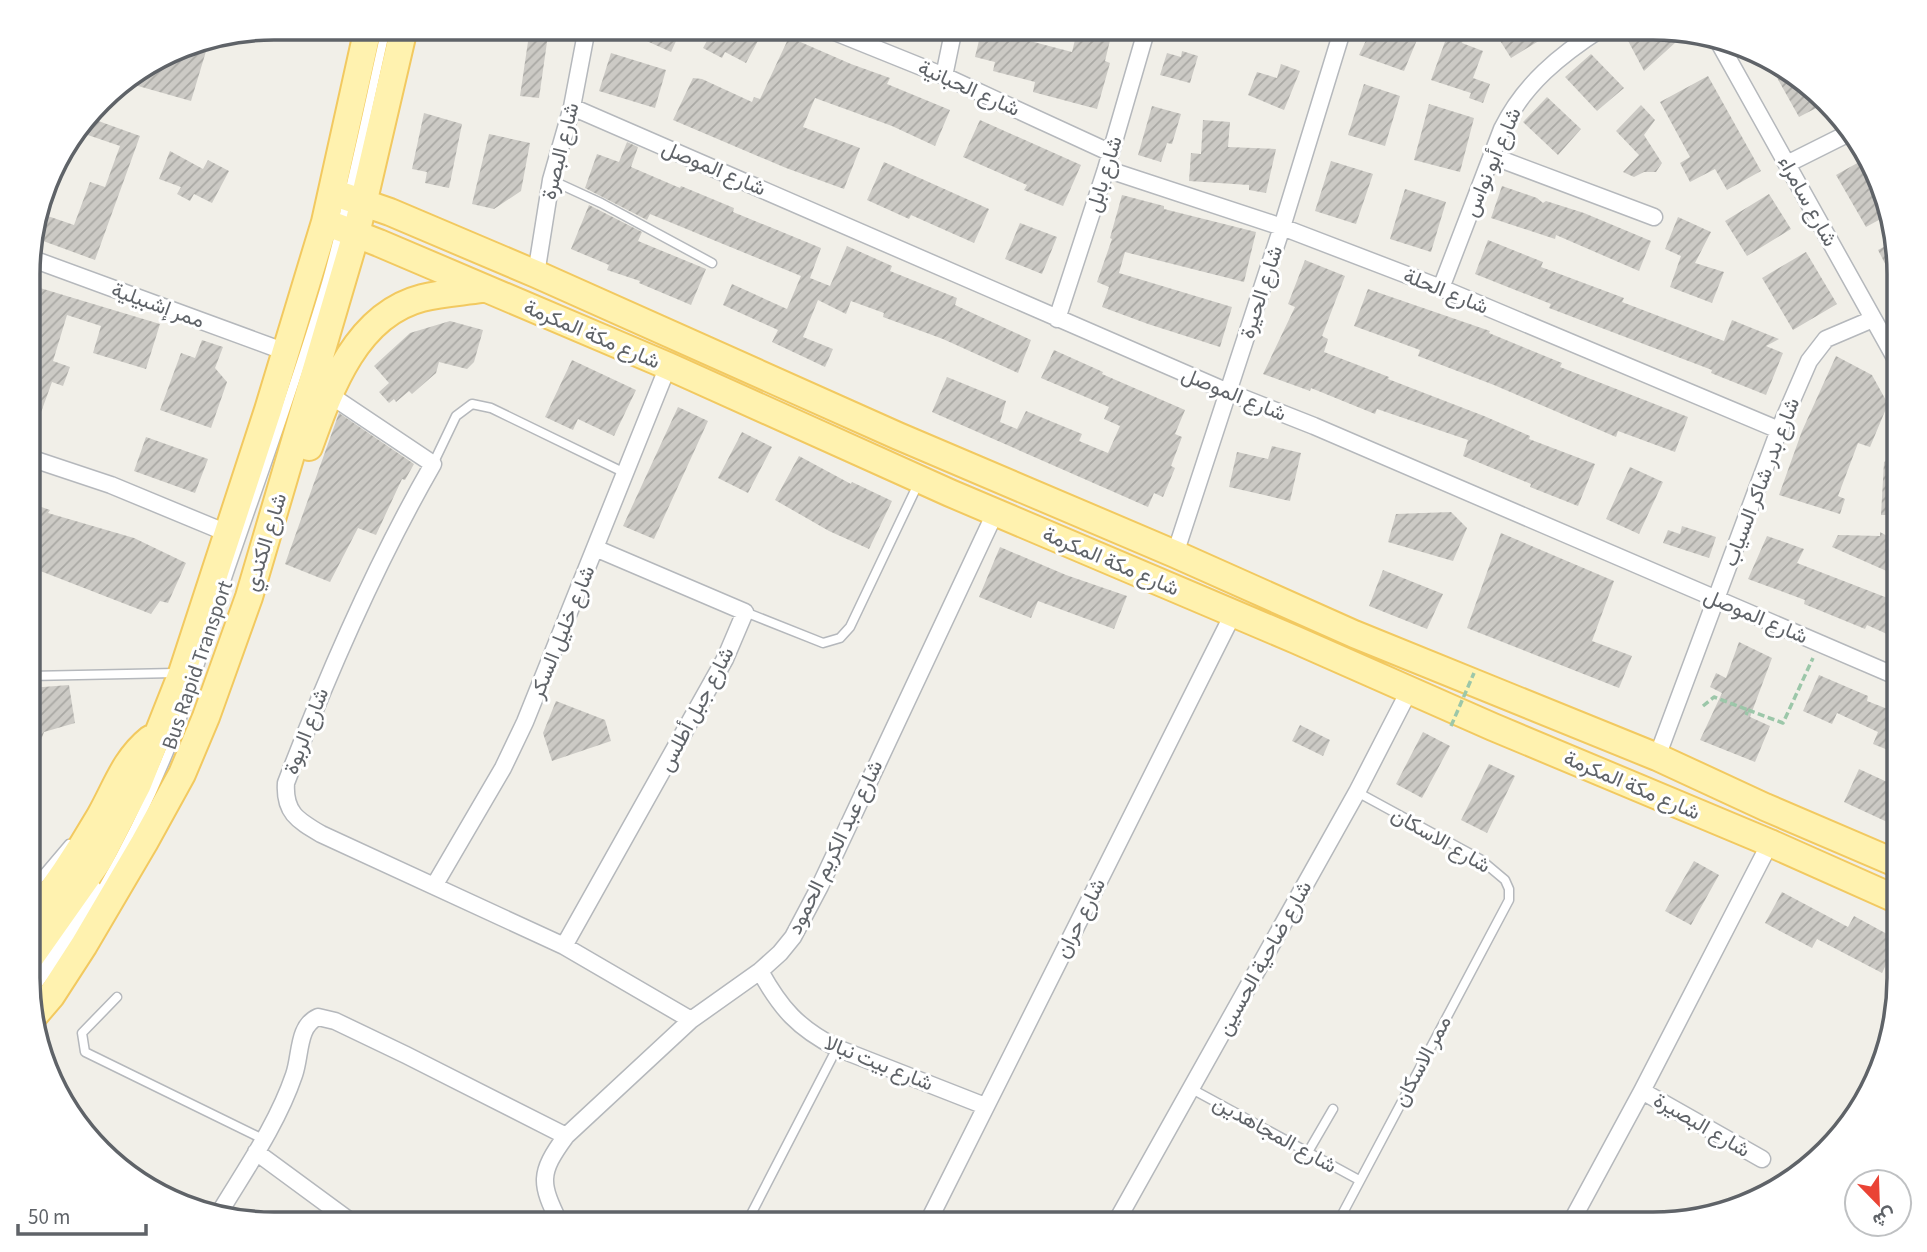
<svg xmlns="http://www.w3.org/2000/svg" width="1927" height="1252" font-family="'Source Sans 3',Vazirmatn,sans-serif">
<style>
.building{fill:url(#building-hatch)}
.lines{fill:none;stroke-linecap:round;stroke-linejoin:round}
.service-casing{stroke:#b5b8bc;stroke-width:11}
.minor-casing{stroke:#b5b8bc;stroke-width:19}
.primary-casing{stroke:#f2c960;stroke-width:30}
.path{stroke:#9cc7a9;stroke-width:3.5;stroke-dasharray:7 3.5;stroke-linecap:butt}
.service{stroke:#fff;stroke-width:8}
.minor{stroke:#fff;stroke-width:16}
.primary{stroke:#fff2af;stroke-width:26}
.path-bridge{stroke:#9cc7a9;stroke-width:3.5;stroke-dasharray:7 3.5;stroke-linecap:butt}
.labels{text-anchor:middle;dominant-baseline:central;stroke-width:6;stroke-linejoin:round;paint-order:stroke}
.street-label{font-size:21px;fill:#5f6368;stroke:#fff}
.rim{fill:none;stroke:#5f6368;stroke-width:3.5}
</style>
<defs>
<pattern id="building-hatch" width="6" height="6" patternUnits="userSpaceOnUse" patternTransform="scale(1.75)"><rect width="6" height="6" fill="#cccac5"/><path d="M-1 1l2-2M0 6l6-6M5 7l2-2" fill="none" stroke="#a9a8a4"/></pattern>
</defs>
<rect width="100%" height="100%" fill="#f1efe8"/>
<!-- building -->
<path class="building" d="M530,28H549L539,98L520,96Z
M618,28H682L671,52Z
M714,28H765L746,63L725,52L722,58L703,48Z
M982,28H1029L1026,40L1072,52L1078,28H1113L1105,61L1110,63L1097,109L1033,92L1035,82L993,71L995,62L975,57Z
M1372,28H1422L1404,71L1359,55Z
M1450,28H1468L1462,43L1483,51L1473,78L1490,84L1483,103L1469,98L1471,93L1431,80Z
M1492,28H1560L1511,58Z
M1639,28H1653L1686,33L1644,71L1625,35Z
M789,37L851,64L890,78L887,84L950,110L935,146L892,126L815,98L803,127L860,148L844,189L786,168L673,120L693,78L702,79L752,102L754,97L760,99Z
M193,44L207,48L191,101L124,82L181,47Z
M1182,51L1198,56L1190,83L1160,75L1167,53L1181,57Z
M611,53L666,70L655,108L599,91Z
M1591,54L1624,88L1597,111L1565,77Z
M1766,58L1790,70L1822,105L1799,117Z
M1281,64L1300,71L1284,110L1248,95L1257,72L1277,78Z
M1708,76L1761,171L1727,190L1715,169L1690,182L1680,163L1690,157L1660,102Z
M1364,84L1400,96L1385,146L1348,135Z
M1547,97L1581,129L1558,155L1523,122Z
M1429,104L1474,118L1460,172L1414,160Z
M1641,105L1655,120L1644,135L1662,163L1656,172H1644L1634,177L1623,172L1639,155L1616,131Z
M1152,106L1181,114L1172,144L1167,143L1161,162L1138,155Z
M424,113L462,124L449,188L425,183L427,172L412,169Z
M90,118L140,136L95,260L35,238L39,226L35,225L39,213L74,225L90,182L105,187L120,146L79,132Z
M980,120L1081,165L1063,206L1024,190L1027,185L963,157Z
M1203,120L1230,122L1228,147L1276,149L1266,193L1249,190V185L1189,181L1191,153L1201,154Z
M489,134L530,143L521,191L494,209L472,204Z
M627,142L638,147L631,167L680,188L681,186L734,208L733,212L821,248L810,278L830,286L847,246L892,266L890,271L957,298L955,305L1031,340L1018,373L943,339L883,317L884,313L851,301L846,314L818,300L803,337L833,349L825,367L772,342L778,330L723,305L732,284L787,309L801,276L650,214L647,220L585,188L597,154L619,162Z
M170,151L203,169L208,160L229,171L212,203L194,194L190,201L177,194L181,187L159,179Z
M1868,157L1886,216L1866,227L1836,175Z
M1331,161L1373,174L1356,224L1315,211Z
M884,162L989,209L974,243L911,215L909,219L867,200Z
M1502,186L1537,198L1543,203L1546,201L1584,213L1651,241L1639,271L1556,235L1555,239L1491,218Z
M1405,189L1446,202L1431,252L1390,239Z
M1769,194L1791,229L1747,256L1725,221Z
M1122,195L1164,206V209L1256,232L1244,282L1125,252L1119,273L1232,307L1220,347L1148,324L1102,307L1109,287L1097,282L1112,239L1110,238Z
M589,205L642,232L638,241L706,269L691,305L639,283L640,281L607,270L609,265L571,249Z
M1678,217L1711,232L1695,263L1724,272L1712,303L1670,287L1681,256L1665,249Z
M1020,223L1057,237L1042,274L1005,259Z
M1488,240L1543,262L1541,267L1624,298L1622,302L1724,341L1732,320L1779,339L1766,346L1783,353L1766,395L1711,373L1712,370L1549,308L1551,304L1475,274Z
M1893,242L1898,259V289L1878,250Z
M1806,252L1837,304L1793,330L1762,278Z
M1305,260L1345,276L1322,336L1328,339L1324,352L1389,377L1388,379L1484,416L1530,436L1529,439L1595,464L1578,506L1530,487L1531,484L1463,456L1468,440L1377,409L1375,414L1311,388L1310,391L1263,374L1295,307L1288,304Z
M30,285L160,324L146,369L93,353L101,326L67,315L53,361L70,367L63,386L52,382L32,437L30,356L36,339L30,337Z
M1368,289L1490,331L1489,333L1562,363L1560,367L1688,417L1675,452L1618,431L1616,437L1494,385L1418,356L1420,350L1354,326Z
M450,321L483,330L474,362L467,369L439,362L436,373L412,394L409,391L396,402L394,399L389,403L379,392L389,383L374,366L410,333Z
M202,340L223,347L215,368L227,382L211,428L160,410L181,353L195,358Z
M1054,350L1103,372L1102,374L1185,410L1175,434L1182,437L1171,466L1175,468L1163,497L1154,493L1148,507L932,412L947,377L1006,401L1000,422L1017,429L1026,411L1082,434L1079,441L1108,453L1120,426L1104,419L1109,407L1041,378Z
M1836,356L1872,375L1888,404L1870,447L1858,443L1838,496L1845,499L1840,514L1779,495L1802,431Z
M572,360L636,390L614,436L578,419L573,430L545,417Z
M678,407L708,421L654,539L623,526Z
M339,413L414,464L405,480L402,479L376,535L358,528L330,582L285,564Z
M742,432L772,447L748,493L718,478Z
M146,437L208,459L195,493L134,471Z
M1272,446L1301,453L1290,501L1229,487L1237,452L1268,459Z
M1898,452V515H1881L1884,462Z
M799,456L851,484L852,482L892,501L869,549L829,531L775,500Z
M1630,467L1663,482L1639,534L1606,519Z
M30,503L50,510L48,513L134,538L186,563L168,603L160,601L151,614L30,567Z
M1451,512L1467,528L1453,561L1388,542L1396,514Z
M1682,526L1716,537L1709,558L1663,543L1668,530L1680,534Z
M1880,532L1898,542V576L1832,547L1838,535L1880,536Z
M1501,533L1614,581L1592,641L1632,656L1619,688L1467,628Z
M1767,536L1804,549L1797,563L1898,602V639L1867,625L1865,629L1804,604L1805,600L1748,579Z
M1000,547L1066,575L1127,596L1114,629L1038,601L1031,618L979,597Z
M1383,570L1443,594L1427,629L1369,606Z
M1739,642L1772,658L1750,717L1770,726L1755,762L1700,740L1722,693L1710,687L1716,673L1726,678Z
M1819,675L1868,696L1867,701L1898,713V754L1873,744L1878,732L1837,713L1832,724L1803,711Z
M69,685L75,723L44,732L32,765H30V688Z
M556,701L605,720L611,741L552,761L543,733Z
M1300,725L1330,740L1323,756L1292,741Z
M1423,732L1450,746L1422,798L1396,784Z
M1489,764L1515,776L1487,833L1461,820Z
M1859,769L1898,787V827L1844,802Z
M1694,861L1719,875L1691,925L1665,911Z
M1782,892L1848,927L1854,916L1898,940L1882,973L1817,939L1812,948L1765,923Z"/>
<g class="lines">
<defs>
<path id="service" d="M551,180L601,203L712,263
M433,464L456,416L472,404L491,408L625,473
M745,612L823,643L840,638L850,627L919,482
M30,676L175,673
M30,890L69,844
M30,984L57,947L96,886
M30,995C92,916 141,825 177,732C198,676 213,618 233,561C265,468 299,375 327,280C350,197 367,112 386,28
M117,997L82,1033L85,1052L263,1139
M1190,1088L1359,1180
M1308,1152L1333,1109
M746,1224L837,1048
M1337,1224L1509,900V889L1505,880L1480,859L1357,792"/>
<path id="minor" d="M825,28L944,76L1111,153
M1717,39L1898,363
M944,76L954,28
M572,107L1228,392L1314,426L1898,677
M1492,156L1654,217
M1787,164L1849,133
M1106,169L1282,227L1441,288L1779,430
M30,258L286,352
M536,274L551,180L572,107L587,28
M1441,288L1502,129C1524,84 1560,55 1602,28
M1057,319L1106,169L1147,28
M330,395L433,464C375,565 328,673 286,783C284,812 297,820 321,834L564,946L691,1020
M30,458L111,485L227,533
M1175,554L1282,227L1343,28
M1657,757L1779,430L1809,361L1826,339L1873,319
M434,886L503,768L525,722L668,366
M564,946L725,659L745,612L595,548
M760,971C781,1009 798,1028 837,1048L985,1106
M1642,1091L1762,1159
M256,1152L354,1224
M218,1215C245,1170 277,1125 294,1075C301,1056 297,1026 318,1017L335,1021L406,1055L566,1136
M560,1224C540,1183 538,1174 566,1136L691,1020L760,971L780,953L793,937L820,886L996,511
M927,1224L1233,614
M1115,1224L1357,792L1409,691
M1570,1224L1642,1091L1770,843"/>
<path id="primary" d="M332,192L390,212L536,274L898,436L1175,554L1354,634L1657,757L1765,807L1898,864
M325,222L379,243L668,366L950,493L1296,640L1493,727L1770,843L1898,900
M309,447C330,389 356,315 422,298C442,293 462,292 482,289
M30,920C56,887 79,852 100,816C116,788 124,760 150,739
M30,958L99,860L138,784L182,673L268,410L325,222L368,28
M33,1017L51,996L84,945L144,843L182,774L206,717L249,597L356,234L404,28"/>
</defs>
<!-- service casing -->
<use href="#service" class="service-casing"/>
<!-- minor casing -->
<use href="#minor" class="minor-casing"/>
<!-- primary casing -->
<use href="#primary" class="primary-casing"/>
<!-- path -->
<path class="path" d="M1703,706L1714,697L1748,710L1746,715
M1748,710L1783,723L1813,658"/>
<!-- service -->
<use href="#service" class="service"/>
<!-- minor -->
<use href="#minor" class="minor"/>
<!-- primary -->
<use href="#primary" class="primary"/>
<!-- path-bridge -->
<path class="path-bridge" d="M1451,726L1474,673"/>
</g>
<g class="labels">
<!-- street labels -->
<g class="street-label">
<text transform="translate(969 88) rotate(24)">شارع الحبانية</text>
<text transform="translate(560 151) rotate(-76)">شارع البصرة</text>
<text transform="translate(1492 162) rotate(-67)">شارع أبو نواس</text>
<text transform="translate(714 168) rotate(23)">شارع الموصل</text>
<text transform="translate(1104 174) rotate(-73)">شارع بابل</text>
<text transform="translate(1808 201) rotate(61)">شارع سامراء</text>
<text transform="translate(1446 291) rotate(22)">شارع الحلة</text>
<text transform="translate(1261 292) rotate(-72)">شارع الحيرة</text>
<text transform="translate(158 305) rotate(20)">ممر إشبيلية</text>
<text transform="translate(592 334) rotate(23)">شارع مكة المكرمة</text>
<text transform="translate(1234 394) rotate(22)">شارع الموصل</text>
<text transform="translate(1761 482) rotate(-69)">شارع بدر شاكر السياب</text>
<text transform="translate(265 542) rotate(-73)">شارع الكندي</text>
<text transform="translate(1111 561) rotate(23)">شارع مكة المكرمة</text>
<text transform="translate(1756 616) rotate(23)">شارع الموصل</text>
<text transform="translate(562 632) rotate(-68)">شارع خليل السكر</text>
<text transform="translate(197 665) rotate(-71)">Bus Rapid Transport</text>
<text transform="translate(696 709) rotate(-62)">شارع جبل أطلس</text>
<text transform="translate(306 731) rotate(-69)">شارع الربوة</text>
<text transform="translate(1632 785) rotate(23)">شارع مكة المكرمة</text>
<text transform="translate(1441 840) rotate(30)">شارع الاسكان</text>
<text transform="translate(835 847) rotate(-64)">شارع عبد الكريم الحمود</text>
<text transform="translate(1080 918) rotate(-63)">شارع حران</text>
<text transform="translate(1264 958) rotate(-61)">شارع ضاحية الحسين</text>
<text transform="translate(1422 1061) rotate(-62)">ممر الاسكان</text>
<text transform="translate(879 1063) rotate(22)">شارع بيت نبالا</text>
<text transform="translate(1702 1125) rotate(30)">شارع البصيرة</text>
<text transform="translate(1275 1134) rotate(29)">شارع المجاهدين</text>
</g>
</g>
<!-- crop -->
<path d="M0 0H1927V1252H0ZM274 40H1653A234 234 0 0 1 1887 274V978A234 234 0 0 1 1653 1212H274A234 234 0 0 1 40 978V274A234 234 0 0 1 274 40Z" fill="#fff" fill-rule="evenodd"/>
<path class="rim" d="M274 40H1653A234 234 0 0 1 1887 274V978A234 234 0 0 1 1653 1212H274A234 234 0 0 1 40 978V274A234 234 0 0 1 274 40Z"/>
<!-- north arrow -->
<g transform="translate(1878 1203) rotate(157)"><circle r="33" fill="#ffffff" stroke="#bfc1c3" stroke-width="2"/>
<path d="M0-5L12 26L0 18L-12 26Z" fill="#ea4335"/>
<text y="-10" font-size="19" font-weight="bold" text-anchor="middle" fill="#5f6368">ش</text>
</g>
<!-- scale -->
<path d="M18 1224v10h128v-10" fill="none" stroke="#5f6368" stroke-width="3.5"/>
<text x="28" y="1224" font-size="21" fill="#5f6368" stroke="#ffffff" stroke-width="5" paint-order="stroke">50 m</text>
</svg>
